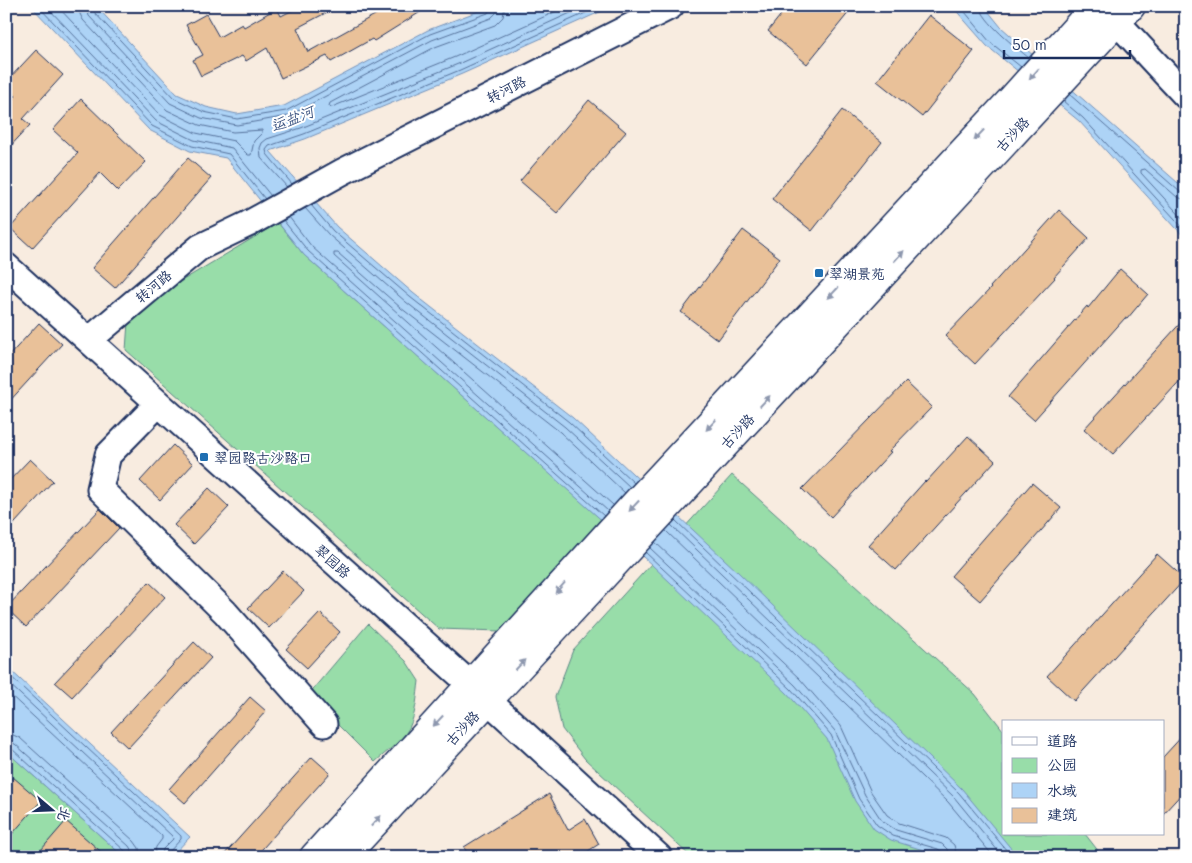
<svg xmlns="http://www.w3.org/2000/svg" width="1192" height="863" font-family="Mali,'LXGW WenKai TC',sans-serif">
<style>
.green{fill:#98dda9;stroke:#5a8684}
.water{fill:#add3f6;stroke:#7391b9}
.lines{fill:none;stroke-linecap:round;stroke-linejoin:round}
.shore{stroke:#55719b;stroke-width:1}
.building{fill:#e9c199;stroke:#1b2f5e}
.minor-casing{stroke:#1b2f5e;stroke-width:29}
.major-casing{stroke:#1b2f5e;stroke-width:31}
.minor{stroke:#fff;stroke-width:25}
.major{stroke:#fff;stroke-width:28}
.oneway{fill:#8d97ae}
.poi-dot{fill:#1f6fb2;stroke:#fff;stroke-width:2}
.labels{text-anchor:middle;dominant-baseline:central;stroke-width:4;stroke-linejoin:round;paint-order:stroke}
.street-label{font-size:14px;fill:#1b2f5e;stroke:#fff}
.poi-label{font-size:14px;fill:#1b2f5e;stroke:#fff;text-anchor:start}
.water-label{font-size:15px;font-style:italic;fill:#405884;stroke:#fff}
</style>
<rect width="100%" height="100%" fill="#f8ece0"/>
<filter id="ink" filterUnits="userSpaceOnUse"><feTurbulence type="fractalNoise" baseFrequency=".02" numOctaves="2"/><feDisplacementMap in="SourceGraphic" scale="10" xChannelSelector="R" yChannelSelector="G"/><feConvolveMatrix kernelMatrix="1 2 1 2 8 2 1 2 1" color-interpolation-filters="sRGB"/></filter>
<g filter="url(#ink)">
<!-- green -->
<path class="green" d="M278,223L304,255L601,519L500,631L439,629L126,350L128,322L163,292Z
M732,475L975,694L1003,730V834H1085L1103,857H691L585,759L562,729L555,697L573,650Z
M368,624L406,661L419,681C417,696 416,714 409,728C402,741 386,752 375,762L308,695Z
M6,751L124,857H6Z"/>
<!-- water -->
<path class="water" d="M31,6H96L177,94L206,107L237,114L284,106L428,30L492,6H613L462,74L305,139L270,151L337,227L413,293L573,418L738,572L962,789L1018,857H941L936,854L891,840L874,829L855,801L827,739L787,693L652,565L304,255L226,158L190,151L149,130Z
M952,6H984L1001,27L1186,190V239L1079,121L987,46Z
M6,666L190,837L171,857H124L6,751Z"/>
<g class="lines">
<!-- shore -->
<path class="shore" d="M38,6L152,126L192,146L229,154L265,199
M46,6L156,121L194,140L232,148L271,196
M57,6L160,115L196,133L234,141L248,155H251L254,141L262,133V130L233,132L199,125L167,110L83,20L80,14L79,6
M86,6L89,16L170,103L201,118L237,125L288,116L432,40L491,18L496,13L498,6
M92,6L94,12L174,98L204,112L237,119L286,111L430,34L488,13L491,6
M505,6L503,17L495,25L435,47L330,103L329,106L332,107L455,57L568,6
M960,6L990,42L1021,67
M980,6C982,21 1017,48 1029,58
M1069,94L1180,192L1186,194
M1063,101L1083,118L1186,231
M292,184L267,154L266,150L269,146L304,134L460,70L601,6
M287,187L261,158L260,148L262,143L267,139L301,128L458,64L586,6
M1186,200L1177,197L1145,169L1141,170V173L1186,222
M311,205L333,231L410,297L569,422L634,483
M305,208L329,235L406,302L565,427L630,487
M289,217L312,247L608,511
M283,220L308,251L604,516
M613,505L334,256V253H338L401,308L560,432L625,493
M675,520L959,793L1012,857
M671,525L954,797L1003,857
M666,531L948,802L994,857
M655,542L800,679L841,726L871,792L887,815L899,823L946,838L954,845L957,857
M650,548L795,685L835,731L865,795L882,821L896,830L942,844L947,849L949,857
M645,552L791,689L831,735L859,799L877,825L893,836L938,849L942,852L943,857
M6,672L181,836V839L169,852L168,857
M6,681L172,836L173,839L163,849L162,857
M6,691L162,836V839L156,847L154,857
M6,734L13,735L20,738L134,841L139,848L140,857
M6,741L15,744L129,846L132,851L133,857
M6,748L12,749L125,851L127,857"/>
</g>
<!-- building -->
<path class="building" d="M301,6H339L297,28L308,52L391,6H430L374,41L372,39L331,62L327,56L281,78L267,48L246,61L242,56L201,76L193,60L203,55L186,25L206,14L219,37L242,24L244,27L277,8L281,16Z
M788,6H854L807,64L768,31Z
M929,15L974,51L922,117L877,81Z
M36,50L63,75L23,119L30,125L6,151V106L16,96L6,87V82Z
M81,99L146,162L118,191L100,173L32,248L10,228L78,153L53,130Z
M589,100L626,132L557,213L520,181Z
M842,110L882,142L812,231L772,199Z
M188,158L211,178L115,288L92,268Z
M1059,210L1089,238L1054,277L1055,278L975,364L945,336L991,288L990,287Z
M743,230L780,258L718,340L681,312Z
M1120,269L1148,294L1127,319L1125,318L1034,420L1008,397L1087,306L1088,308Z
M1186,317V374L1113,454L1084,429Z
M39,323L62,344L6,405V359Z
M906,382L932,407L889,451L891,452L831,517L802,489Z
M968,436L995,461L896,570L868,545L925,481L926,482Z
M173,445L193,464L160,500L140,481Z
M30,459L53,481L6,533V484Z
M1032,483L1061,508L980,601L951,576Z
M209,488L229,507L194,544L174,525Z
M100,509L119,528L26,627L6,608Z
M1157,554L1185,579L1074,701L1047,676Z
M283,571L304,591L269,628L248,608Z
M149,582L165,597L72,697L55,682Z
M320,613L340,632L307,668L286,649Z
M194,642L211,658L128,748L111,732Z
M250,697L266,711L185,803L169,789Z
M1186,732V789L1163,814V757Z
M312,757L330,773L255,857H222Z
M13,777L41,801L6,841V785Z
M549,794L568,830L585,819L599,844L579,857H469L464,847Z
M66,821L107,857H35Z"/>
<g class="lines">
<defs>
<path id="minor" d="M1102,6L1186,96
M6,266L471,685L659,857
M89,340L200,247L248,224L342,172L671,6
M158,404L108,455L100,489L225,612L324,724"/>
<path id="major" d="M314,857L635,504L1012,99L1096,6
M343,857L1131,6"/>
</defs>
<!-- minor casing -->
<use href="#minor" class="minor-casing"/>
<!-- major casing -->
<use href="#major" class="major-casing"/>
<!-- minor -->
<use href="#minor" class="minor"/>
<!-- major -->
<use href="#major" class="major"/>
</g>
<!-- one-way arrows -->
<defs><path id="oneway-solid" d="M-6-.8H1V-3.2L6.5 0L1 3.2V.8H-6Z" transform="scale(1.25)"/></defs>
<g class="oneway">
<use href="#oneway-solid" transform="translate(1034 74) rotate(131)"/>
<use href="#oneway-solid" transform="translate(979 135) rotate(133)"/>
<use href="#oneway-solid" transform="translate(899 256) rotate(-47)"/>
<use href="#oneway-solid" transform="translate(833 293) rotate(133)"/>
<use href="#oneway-solid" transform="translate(765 401) rotate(-47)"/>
<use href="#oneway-solid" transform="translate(711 425) rotate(133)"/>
<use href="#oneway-solid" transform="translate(634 506) rotate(133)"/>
<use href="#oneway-solid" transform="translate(560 588) rotate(132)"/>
<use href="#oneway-solid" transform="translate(520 665) rotate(-47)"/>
<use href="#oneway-solid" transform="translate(438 721) rotate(133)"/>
<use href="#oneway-solid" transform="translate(376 821) rotate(-47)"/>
</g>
</g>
<!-- markers -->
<g class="poi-dot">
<rect x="814" y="268" width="10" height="10" rx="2.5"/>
<rect x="199" y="452" width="10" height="10" rx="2.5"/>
</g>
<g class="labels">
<!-- street labels -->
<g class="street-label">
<text transform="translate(506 89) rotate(-27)">转河路</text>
<text transform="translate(1012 134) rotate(-47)">古沙路</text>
<text transform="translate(153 286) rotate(-40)">转河路</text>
<text transform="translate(737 431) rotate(-47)">古沙路</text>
<text transform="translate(333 561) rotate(42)">翠园路</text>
<text transform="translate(462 728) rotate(-47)">古沙路</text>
</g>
<!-- poi labels -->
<g class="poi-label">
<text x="829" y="273">翠湖景苑</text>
<text x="214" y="457">翠园路古沙路口</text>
</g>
<!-- water labels -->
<g class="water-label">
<text transform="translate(292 118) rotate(-21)">运盐河</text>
</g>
</g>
<!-- margin -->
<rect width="1192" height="863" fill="none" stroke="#fff" stroke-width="25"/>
<rect x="12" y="12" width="1167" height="838" fill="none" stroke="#1b2f5e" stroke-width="2" filter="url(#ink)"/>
<!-- legend -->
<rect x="1002" y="720" width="162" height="115" fill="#ffffff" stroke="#a4acbf"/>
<rect x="1012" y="737" width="25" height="8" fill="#ffffff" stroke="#a4acbf"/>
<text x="1047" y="746" font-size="15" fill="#1b2f5e">道路</text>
<rect x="1012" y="758" width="25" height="15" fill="#98dda9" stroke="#a4acbf"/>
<text x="1047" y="770" font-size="15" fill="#1b2f5e">公园</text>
<rect x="1012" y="783" width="25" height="15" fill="#add3f6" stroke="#a4acbf"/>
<text x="1047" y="796" font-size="15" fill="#1b2f5e">水域</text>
<rect x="1012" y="808" width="25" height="15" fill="#e9c199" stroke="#a4acbf"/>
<text x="1047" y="820" font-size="15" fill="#1b2f5e">建筑</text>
<!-- north arrow -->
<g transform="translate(52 810) rotate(109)" stroke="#ffffff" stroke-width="4" paint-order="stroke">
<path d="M0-4L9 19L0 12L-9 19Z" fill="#1b2f5e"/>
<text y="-8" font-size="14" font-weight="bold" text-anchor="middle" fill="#1b2f5e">北</text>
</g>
<!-- scale -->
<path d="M1004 50v8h126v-8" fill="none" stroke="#1b2f5e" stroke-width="2.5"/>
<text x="1012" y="50" font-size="15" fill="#1b2f5e" stroke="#ffffff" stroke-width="4" paint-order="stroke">50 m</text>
</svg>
